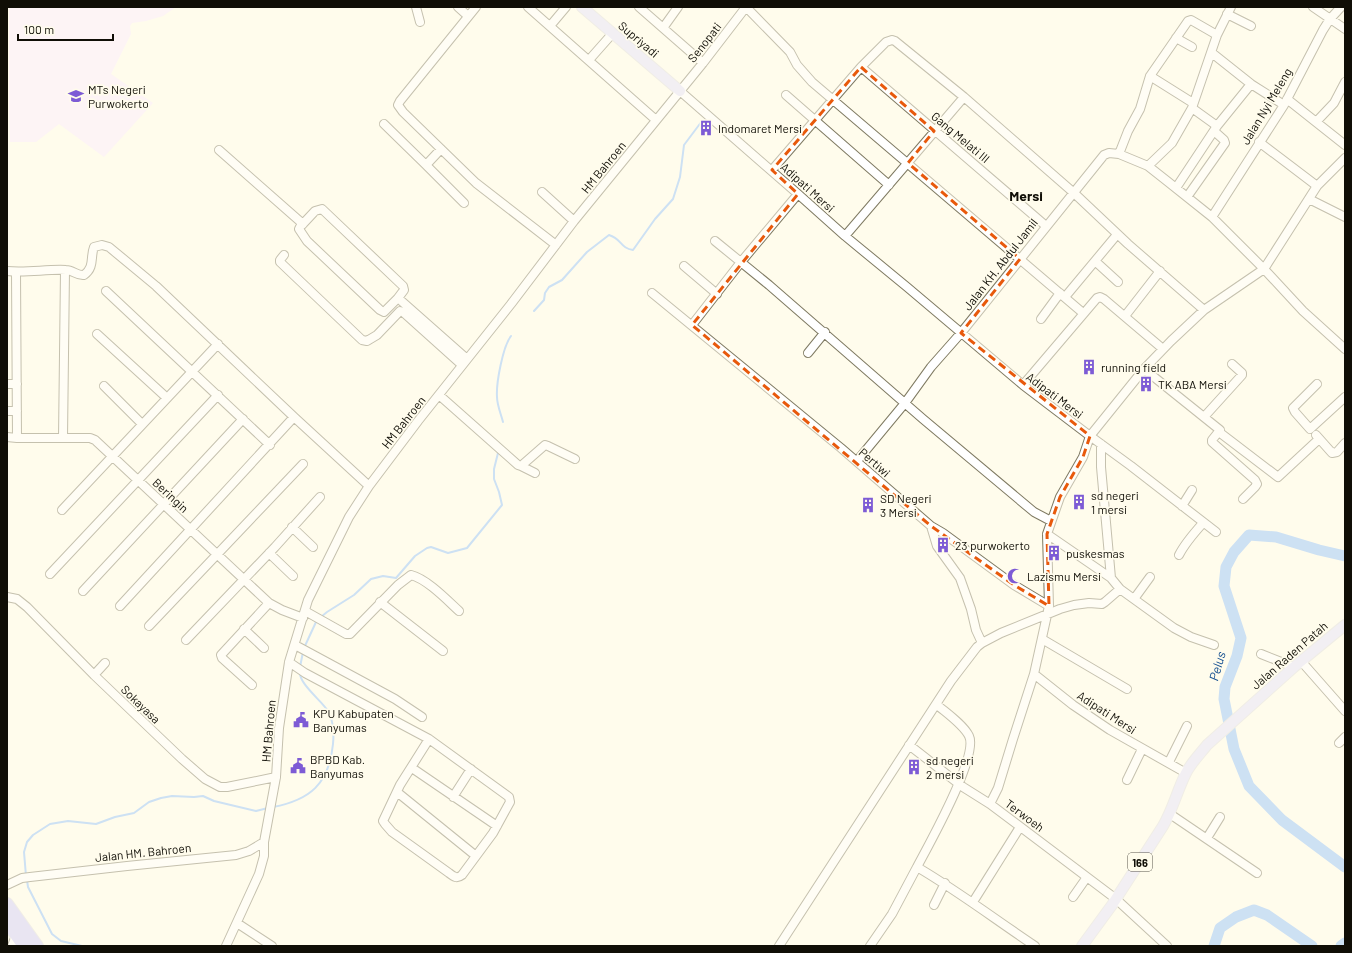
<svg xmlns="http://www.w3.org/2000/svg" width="1352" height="953" font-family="Barlow,sans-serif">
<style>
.education{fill:#faebfe}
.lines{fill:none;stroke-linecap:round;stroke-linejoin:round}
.stream{stroke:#90c0fb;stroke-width:2}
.river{stroke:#90c0fb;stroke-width:11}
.minor-casing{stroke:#7f7a62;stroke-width:10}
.major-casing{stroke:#dedddc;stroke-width:12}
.highway-casing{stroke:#dedddc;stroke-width:14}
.minor{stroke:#fff;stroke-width:8}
.major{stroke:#e2dffb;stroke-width:10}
.highway{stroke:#cecaf8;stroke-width:12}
.marked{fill:none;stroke:#e8590c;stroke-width:3;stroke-dasharray:8 5;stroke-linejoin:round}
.labels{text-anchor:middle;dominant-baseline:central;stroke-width:3.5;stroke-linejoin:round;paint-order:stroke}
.shield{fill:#fffcec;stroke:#58554b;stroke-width:1}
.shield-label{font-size:11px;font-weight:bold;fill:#100e06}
.street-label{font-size:12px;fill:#100e06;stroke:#fffcec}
.poi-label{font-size:12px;fill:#100e06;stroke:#fffcec;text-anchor:start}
.water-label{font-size:13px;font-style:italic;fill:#134e8f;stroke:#fffcec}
.quarter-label{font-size:14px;font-weight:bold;fill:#100e06;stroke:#fffcec}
</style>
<rect width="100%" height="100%" fill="#fffcec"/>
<!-- education -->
<path class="education" d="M9,7H176L163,16L146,21L132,23L130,26L131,34L111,74L153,103L104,157L59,124L36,142H10L9,109Z"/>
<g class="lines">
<!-- stream -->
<path class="stream" d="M534,311L544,300L545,293L549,287L562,280L587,252L609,235C622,239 620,248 633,250L655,219L673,199L680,177L684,145L702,121
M503,422C501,414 497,405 497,397C496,383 503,346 511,336
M321,617L327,612L354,595L371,579L383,576L396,578L415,556L427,548L431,547L448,553L467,548L502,505L499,492L494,479V469L498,453
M304,648L316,622L318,620
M300,667L303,652
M273,807C310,800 329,784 333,744C334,732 334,722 328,711C321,700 299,684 300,672
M26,876L24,852L27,842L33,835L50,824L68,821L96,824L115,817L134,813L149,802L161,798L172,796L194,797L203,796L214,801L256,811L268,808
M27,880L28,887L52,934L61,941L82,946"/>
<!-- river -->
<path class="river" d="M1345,556L1319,550L1276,537L1249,535L1234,552L1226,567L1224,586L1241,638L1237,656L1225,687L1224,699L1234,749L1249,786L1282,820L1345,867
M1214,946L1220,928L1236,917L1254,910L1267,915L1312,946
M1341,946L1345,943"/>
<defs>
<path id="minor" d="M416,7L420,22
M458,7L468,16
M476,7L400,101L398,105L403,112L476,183L556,245
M528,7L656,120
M639,7L703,63
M746,7L790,52L797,65L812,82L1083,313
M1313,7L1345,29
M1227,14L1251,26
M550,26L566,7
M663,28L678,7
M1176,38L1192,47
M1212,53L1251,84L1284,105
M589,60L612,34
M861,67L1046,226
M1150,76L1193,103
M680,91L798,194L845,236L907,287L1023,385L1090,436L1083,457L1060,497L1047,534L1049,606L1034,674L1073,705L1110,730L1186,773
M786,95L889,185
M1287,99L1345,145
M1192,108L1217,126
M1316,122L1334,103L1345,82
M384,124L426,165
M1259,142L1317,186
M441,149L426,165L464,203
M219,150L303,224
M1119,154L1128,131L1140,109L1150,76L1188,21L1191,20L1217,35
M1148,166L1172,143L1192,108L1217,35L1231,7
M772,170L861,67L886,42L892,40L895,41L964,97L1074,193L1128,244L1204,310
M1176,188L1217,126L1251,84
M542,192L574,221
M1187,197L1225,143L1224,140L1214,131
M1309,199L1345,217
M1212,217L1284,105L1323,30L1330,19L1341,7
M845,236L964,97
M715,241L769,285L923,419L1034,512L1051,521
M284,255L280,260V262L362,340L367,341L377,335L400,311L403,312L462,365
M1095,261L1118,282
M684,266L717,294
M7,271C27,273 47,269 66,270C73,270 77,276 84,275C95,267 90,257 94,247L102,245L109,247L156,286L294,417L120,606
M16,272L17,438
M106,291L270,445
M652,293L841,448L931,526L943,533L1014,585L1049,606
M1065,297L1115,237
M398,298L404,290L403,286L322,209L315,211L300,227L299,229L307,241L380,310L384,312L398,298L467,359
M1125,316L1160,271
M1041,319L1060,293
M692,325L741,262L798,194
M97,334L167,398
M808,353L825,332
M1144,369L1220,430L1212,440V442L1255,480L1257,484L1255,487L1243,499
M7,384H17
M1317,384L1293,408L1295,412L1310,429L1345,397
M1023,385L1097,298L1100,297L1104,299L1163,349
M104,386L142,424
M439,395L518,465L521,466L545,445L548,446L575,459
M7,411H17
M294,417L369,486
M1204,417L1242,375V373L1232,364
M1219,432L1278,477L1319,439
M1316,435L1332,453L1337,452L1345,443
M7,437L17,438H90L95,440L269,603L282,610L303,618
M63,438L65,270
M1101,444V467L1111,578L1120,589L1174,628L1191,637L1214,645
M857,461L905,403L931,367L961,333L1104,155L1109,153L1119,154L1148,166L1167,181L1212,217L1264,269L1303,311L1345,349
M521,466L535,473
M1182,506L1192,490
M62,510L218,344
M931,526L937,546L960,578L971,609L976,630L982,643
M292,527L313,547
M1216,532L1131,466L1090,436L1144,369L1171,341L1204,310L1264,269L1317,186L1345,158
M1047,534L1111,578
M269,553L293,576
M1179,555C1185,543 1194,533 1203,523
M50,574L218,395
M83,591L243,419
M7,597L17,599L27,607L94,675L182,759L205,779L220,787H227L276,777
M1134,599L1150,577
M380,602L443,651
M305,611L346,634H350L398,585L411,575C427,579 447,600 459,611
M149,626L303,464
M244,629L264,648
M1042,639L1127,689
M186,640L275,547L320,497
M295,645L395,699L422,717
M1261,654L1294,667
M1301,661L1345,711
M289,662L305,673L429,739L509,797L510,802L493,833L462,875C457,879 454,877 449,873L392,832L385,824L383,821L400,785L429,739
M1034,674L1013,739L998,788L990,804L1116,899L1167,946
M94,675L105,663
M252,685L222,658L221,655L269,603
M936,704C945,712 963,724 969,736C979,756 928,846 917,867C958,891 996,920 1035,946
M1339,743L1345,737
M909,745L963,787L990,804
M1169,762L1187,726
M412,768L497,826
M1127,780L1142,749
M397,792L476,856
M453,797L471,769
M1170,814L1257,873
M1207,838L1220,817
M7,885L22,878L30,877L127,866L236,855L249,851L264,842L276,777L279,728L289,662L308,600L349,517L369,486L418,421L511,304L574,221L703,63L746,7
M1073,897L1087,877
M973,902L1020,827
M934,905L945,883
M237,923L272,946
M12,946L16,935
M226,946L259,874L264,856V842
M779,946L951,681L977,647L982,643L1001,633L1060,609L1074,605L1089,603L1102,604L1105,602L1120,589
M870,946L892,914L917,867"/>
<path id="major" d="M582,7L680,91
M1082,946L1112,905L1163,826C1173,809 1177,791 1186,773C1191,763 1200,754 1207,745L1294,667L1345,625"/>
<path id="highway" d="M7,904L37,946
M7,922L24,946"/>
</defs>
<!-- minor casing -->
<use href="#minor" class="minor-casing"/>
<!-- major casing -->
<use href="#major" class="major-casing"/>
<!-- highway casing -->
<use href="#highway" class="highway-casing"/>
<!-- minor -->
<use href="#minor" class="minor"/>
<!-- major -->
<use href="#major" class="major"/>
<!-- highway -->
<use href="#highway" class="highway"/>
</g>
<!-- marked area -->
<path d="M0 0H1352V953H0ZM861,67L934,131L908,163L1020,259L961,333L1090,436L1083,457L1060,497L1047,534L1049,606L1014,585L931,526L692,325L798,194L772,170Z" fill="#fffcec" fill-opacity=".55" fill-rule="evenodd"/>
<path class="marked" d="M861,67L934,131L908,163L1020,259L961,333L1090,436L1083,457L1060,497L1047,534L1049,606L1014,585L931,526L692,325L798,194L772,170Z"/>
<!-- icons -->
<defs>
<symbol id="school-bare" viewBox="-9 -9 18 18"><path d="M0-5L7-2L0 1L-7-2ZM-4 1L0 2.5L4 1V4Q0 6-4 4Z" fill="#7d5bd5" stroke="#fffcec" stroke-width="2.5" paint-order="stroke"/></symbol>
<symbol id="building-bare" viewBox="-9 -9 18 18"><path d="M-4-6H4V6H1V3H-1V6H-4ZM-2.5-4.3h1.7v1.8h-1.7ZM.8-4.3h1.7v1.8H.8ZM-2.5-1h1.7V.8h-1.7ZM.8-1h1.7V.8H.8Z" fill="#7d5bd5" stroke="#fffcec" stroke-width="2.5" paint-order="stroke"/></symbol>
<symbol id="mosque-bare" viewBox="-9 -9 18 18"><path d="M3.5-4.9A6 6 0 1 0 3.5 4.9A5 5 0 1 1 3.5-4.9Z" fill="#7d5bd5" stroke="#fffcec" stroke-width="2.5" paint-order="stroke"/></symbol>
<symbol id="civic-bare" viewBox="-9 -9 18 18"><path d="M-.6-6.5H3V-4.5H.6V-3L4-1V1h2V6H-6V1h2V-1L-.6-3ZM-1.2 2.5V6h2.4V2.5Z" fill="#7d5bd5" stroke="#fffcec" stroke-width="2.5" paint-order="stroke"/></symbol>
</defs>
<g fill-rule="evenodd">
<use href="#school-bare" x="65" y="85" width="22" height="22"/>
<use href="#building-bare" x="695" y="117" width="22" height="22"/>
<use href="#building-bare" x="1078" y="356" width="22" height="22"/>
<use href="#building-bare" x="1135" y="373" width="22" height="22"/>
<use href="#building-bare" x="1068" y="491" width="22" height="22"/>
<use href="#building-bare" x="857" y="494" width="22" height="22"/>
<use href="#building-bare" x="932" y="534" width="22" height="22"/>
<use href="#building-bare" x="1043" y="542" width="22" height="22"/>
<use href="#mosque-bare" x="1004" y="565" width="22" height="22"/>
<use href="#civic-bare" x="290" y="709" width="22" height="22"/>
<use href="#civic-bare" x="287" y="755" width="22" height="22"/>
<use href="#building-bare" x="903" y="756" width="22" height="22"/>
</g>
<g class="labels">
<!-- shield labels -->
<rect class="shield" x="1128" y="853" width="24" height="18" rx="3"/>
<g class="shield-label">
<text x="1140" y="862">166</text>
</g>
<!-- street labels -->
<g class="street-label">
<text transform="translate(639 39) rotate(40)">Supriyadi</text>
<text transform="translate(704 42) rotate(-52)">Senopati</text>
<text transform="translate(1266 106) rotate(-59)">Jalan Nyi Meleng</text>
<text transform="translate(961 137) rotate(40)">Gang Melati III</text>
<text transform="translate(603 167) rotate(-51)">HM Bahroen</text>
<text transform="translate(808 187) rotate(42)">Adipati Mersi</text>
<text transform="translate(1000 264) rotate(-52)">Jalan KH. Abdul Jamil</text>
<text transform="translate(1055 395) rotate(37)">Adipati Mersi</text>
<text transform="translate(403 422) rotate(-52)">HM Bahroen</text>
<text transform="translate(875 462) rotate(41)">Pertiwi</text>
<text transform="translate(171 495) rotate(43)">Beringin</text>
<text transform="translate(1289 655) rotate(-41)">Jalan Raden Patah</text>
<text transform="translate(141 704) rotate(44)">Sokayasa</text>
<text transform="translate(1107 712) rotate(33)">Adipati Mersi</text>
<text transform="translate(268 731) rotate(-85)">HM Bahroen</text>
<text transform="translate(1025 815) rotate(37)">Terwoeh</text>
<text transform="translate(143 852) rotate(-6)">Jalan HM. Bahroen</text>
</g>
<!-- poi labels -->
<g class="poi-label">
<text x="88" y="89">MTs Negeri<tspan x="88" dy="14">Purwokerto</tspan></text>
<text x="718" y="128">Indomaret Mersi</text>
<text x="1101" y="367">running field</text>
<text x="1158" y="384">TK ABA Mersi</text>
<text x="1091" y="495">sd negeri<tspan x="1091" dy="14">1 mersi</tspan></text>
<text x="880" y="498">SD Negeri<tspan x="880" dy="14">3 Mersi</tspan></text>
<text x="955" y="545">23 purwokerto</text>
<text x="1066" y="553">puskesmas</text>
<text x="1027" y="576">Lazismu Mersi</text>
<text x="313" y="713">KPU Kabupaten<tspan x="313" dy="14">Banyumas</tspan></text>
<text x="310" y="759">BPBD Kab.<tspan x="310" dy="14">Banyumas</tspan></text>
<text x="926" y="760">sd negeri<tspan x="926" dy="14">2 mersi</tspan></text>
</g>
<!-- water labels -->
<g class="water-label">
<text transform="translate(1217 666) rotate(-74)">Pelus</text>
</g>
<!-- quarter labels -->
<g class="quarter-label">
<text x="1026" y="195">Mersi</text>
</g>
</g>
<!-- border -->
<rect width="1352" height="953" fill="none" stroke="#100e06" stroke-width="16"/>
<!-- scale -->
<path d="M18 34v6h95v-6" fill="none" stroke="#100e06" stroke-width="2"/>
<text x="24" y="34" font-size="12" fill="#100e06" stroke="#fffcec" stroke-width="3" paint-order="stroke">100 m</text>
</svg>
